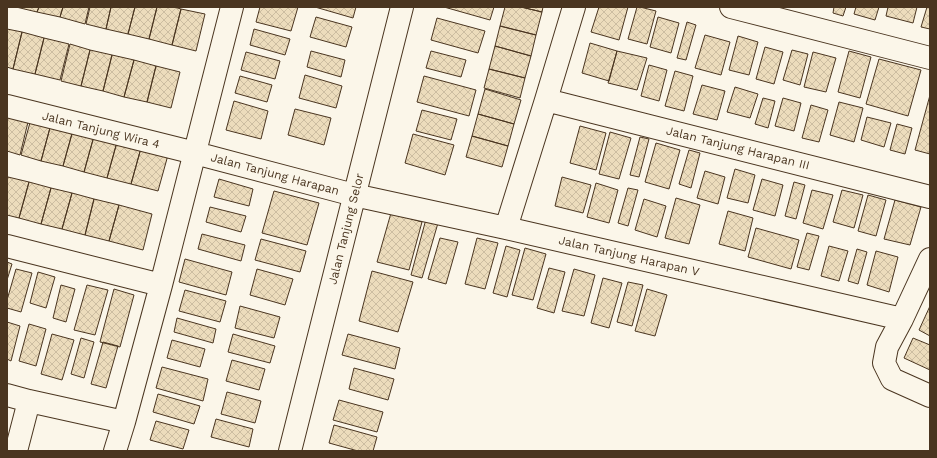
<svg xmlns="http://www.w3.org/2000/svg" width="937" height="458" font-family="'Work Sans',sans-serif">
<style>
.building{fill:url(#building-cross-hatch);stroke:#4a3520}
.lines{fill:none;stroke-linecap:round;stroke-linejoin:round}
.minor-casing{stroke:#4a3520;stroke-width:24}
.minor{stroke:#fbf6e9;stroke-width:22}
.labels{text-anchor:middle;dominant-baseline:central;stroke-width:3;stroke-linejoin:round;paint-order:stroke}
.street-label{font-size:12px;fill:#4a3520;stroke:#fbf6e9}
</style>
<defs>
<pattern id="building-cross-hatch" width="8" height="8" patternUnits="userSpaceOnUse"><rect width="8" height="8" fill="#ecdcbc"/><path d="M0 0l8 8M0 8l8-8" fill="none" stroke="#ccbda1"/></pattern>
</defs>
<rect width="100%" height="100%" fill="#fbf6e9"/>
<!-- building -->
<path class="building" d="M16,7H39L37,12Z
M39,7H63L60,17L37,12Z
M63,7H89L85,24L60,17Z
M90,7H111L106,29L86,24Z
M111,7H135L128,34L106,29Z
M135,7H157L149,39L128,34Z
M157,7H174L181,9L172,45L149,39Z
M260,7H298L291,31L256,22Z
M315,7H356L353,18Z
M444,7H494L490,20Z
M505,7H521L542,12L536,35L500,26Z
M521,7H543L542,12Z
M599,7H628L619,40L591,32Z
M637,7H640L656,11L647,44L628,39Z
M834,7H846L843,16L833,13Z
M856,7H879L875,20L854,14Z
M888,7H917L913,23L886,16Z
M927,7H930V29L921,27Z
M181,9L205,14L196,51L172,45Z
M316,17L352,27L346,47L310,37Z
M658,17L679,23L671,53L650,47Z
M437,18L485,31L478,53L431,40Z
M687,22L696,25L686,60L677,58Z
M500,26L536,35L531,56L495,46Z
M7,29L22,32L13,69L7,67Z
M254,29L290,39L285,55L250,45Z
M22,32L44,38L35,74L13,69Z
M705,35L730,42L721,75L695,68Z
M738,36L758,42L749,75L729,70Z
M44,38L69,44L60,80L35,74Z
M590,43L617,51L609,81L582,73Z
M70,44L90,50L81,86L61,81Z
M495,46L531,56L525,78L489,69Z
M765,47L783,52L774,84L756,79Z
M90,50L112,55L103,91L81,86Z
M792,50L808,54L800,85L783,80Z
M311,51L345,60L341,77L307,67Z
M431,51L466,60L461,77L426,68Z
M617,51L647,58L637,90L608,83Z
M849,51L871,57L860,98L838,92Z
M246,52L280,61L275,79L241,70Z
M813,52L836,58L826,92L804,87Z
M112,55L134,60L124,97L103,91Z
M879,59L921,70L908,116L866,104Z
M134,60L156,66L147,102L124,97Z
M649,65L667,70L659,101L641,96Z
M156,66L180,72L171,108L147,102Z
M489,69L525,78L520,98L484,88Z
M675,71L693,76L684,111L665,106Z
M305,75L342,86L336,108L299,98Z
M240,76L272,85L267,102L235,93Z
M424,76L476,90L469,116L417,102Z
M702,85L725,91L717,120L693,114Z
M735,87L758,94L750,118L727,112Z
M485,89L521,100L514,124L478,114Z
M930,95V154L915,150Z
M763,98L775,101L768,128L755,124Z
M783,98L801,103L794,131L775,126Z
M234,101L268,111L261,139L226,130Z
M839,102L863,108L854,142L830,135Z
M811,105L828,110L819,142L802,138Z
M295,109L331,118L324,145L288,135Z
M422,110L457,119L451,140L416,131Z
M7,113L29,118L20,155L7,151Z
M478,114L514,124L508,146L472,136Z
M867,117L891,123L884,147L861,140Z
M31,119L51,124L41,161L21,155Z
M51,124L73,130L63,166L41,161Z
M897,124L912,128L905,154L890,150Z
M580,126L606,133L596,170L570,163Z
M73,130L94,136L84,172L63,166Z
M610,132L631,138L619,179L599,174Z
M413,134L454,145L445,175L405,163Z
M94,136L117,142L107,178L84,172Z
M472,136L508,146L502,167L466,157Z
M640,137L649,139L639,177L630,175Z
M117,142L141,148L131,184L107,178Z
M656,143L680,150L669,189L645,182Z
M141,148L168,155L158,191L131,184Z
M689,150L700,153L691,188L679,184Z
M735,169L755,175L748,203L727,198Z
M705,171L725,177L718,204L697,198Z
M8,177L29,182L19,218L7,215V182Z
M562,177L591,185L583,213L555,206Z
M219,179L253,189L249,206L214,197Z
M762,179L783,185L775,216L753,210Z
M29,182L51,188L41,224L19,218Z
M794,182L805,185L796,219L785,216Z
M596,183L618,190L609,223L587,217Z
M51,188L72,193L62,229L41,224Z
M628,188L638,190L628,226L618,223Z
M812,190L833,195L823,229L803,223Z
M842,190L863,195L854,228L833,222Z
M274,191L319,203L307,245L262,233Z
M72,193L94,199L85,235L62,229Z
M868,195L886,200L876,236L858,231Z
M676,198L700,205L689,244L665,238Z
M94,199L119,205L109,241L85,235Z
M644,199L666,206L657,237L635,230Z
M895,200L921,207L910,245L884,239Z
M119,205L152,214L143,250L109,241Z
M210,207L246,216L241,232L206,222Z
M728,211L753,218L745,251L719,244Z
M391,213L422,222L409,270L377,262Z
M426,219L438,223L422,278L411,275Z
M756,228L799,240L791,269L748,257Z
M807,233L819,236L809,270L797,267Z
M202,234L245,245L241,261L198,249Z
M440,238L458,242L446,284L428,279Z
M477,238L498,243L485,289L465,284Z
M261,239L306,251L300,272L255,260Z
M506,246L520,250L507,297L493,293Z
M829,246L848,251L839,281L821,276Z
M525,248L546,254L533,300L512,295Z
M857,249L867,252L858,284L848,281Z
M876,251L898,257L889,292L867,285Z
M185,259L232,272L226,295L179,282Z
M7,262L12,264L7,280Z
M549,268L565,272L554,313L537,308Z
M16,269L32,273L21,312L7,308V300Z
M257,269L293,279L285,305L250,295Z
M574,269L595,275L584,316L562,311Z
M372,271L413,282L398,332L359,321Z
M38,272L55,277L46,308L30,303Z
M603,278L622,283L609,328L591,323Z
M628,282L643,285L632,326L617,322Z
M61,285L75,289L66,322L53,318Z
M87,285L108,290L95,335L74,330Z
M114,289L134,295L120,347L100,342Z
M647,289L667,295L655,336L635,331Z
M185,290L226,301L220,322L179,311Z
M240,306L280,317L274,338L235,328Z
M930,306V336L919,330Z
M177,318L216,329L213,343L174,332Z
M7,322L20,326L11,361L7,359Z
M29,324L46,329L36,366L19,361Z
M52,334L74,340L62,380L41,374Z
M233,334L275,346L270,363L228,352Z
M348,334L400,348L395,369L342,355Z
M81,338L94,342L84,378L71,374Z
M913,338L930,345V370L904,358Z
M172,340L205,349L200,367L167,358Z
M103,342L118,346L106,388L91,384Z
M232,360L265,369L259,390L226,381Z
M162,367L208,379L203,401L156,388Z
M354,368L394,379L388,400L349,389Z
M227,392L261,401L255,423L221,414Z
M158,394L200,406L194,424L153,412Z
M339,400L383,412L377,432L333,420Z
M216,419L253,429L249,447L211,437Z
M156,421L189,430L183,449L150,440Z
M334,425L377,437L373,451H358L329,443Z"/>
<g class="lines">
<defs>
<path id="minor" d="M731,7L930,58
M546,100L930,197
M7,106L195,153L354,195L506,228L902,319
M506,228L546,100L574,7
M7,246L161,285
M930,259L902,319L887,347L884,363L892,379L930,396
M7,395L29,401L124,422
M16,451L29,401
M115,451L124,422L161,285L232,7
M290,451L402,7"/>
</defs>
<!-- minor casing -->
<use href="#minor" class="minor-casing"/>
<!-- minor -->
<use href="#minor" class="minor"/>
</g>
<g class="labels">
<!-- street labels -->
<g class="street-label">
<text transform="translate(101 130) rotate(14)">Jalan Tanjung Wira 4</text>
<text transform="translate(738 148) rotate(14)">Jalan Tanjung Harapan III</text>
<text transform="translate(275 174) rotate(15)">Jalan Tanjung Harapan</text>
<text transform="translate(346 229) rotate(-76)">Jalan Tanjung Selor</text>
<text transform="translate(629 256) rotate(13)">Jalan Tanjung Harapan V</text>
</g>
</g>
<!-- border -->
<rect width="937" height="458" fill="none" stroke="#4a3520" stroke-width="16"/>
</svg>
